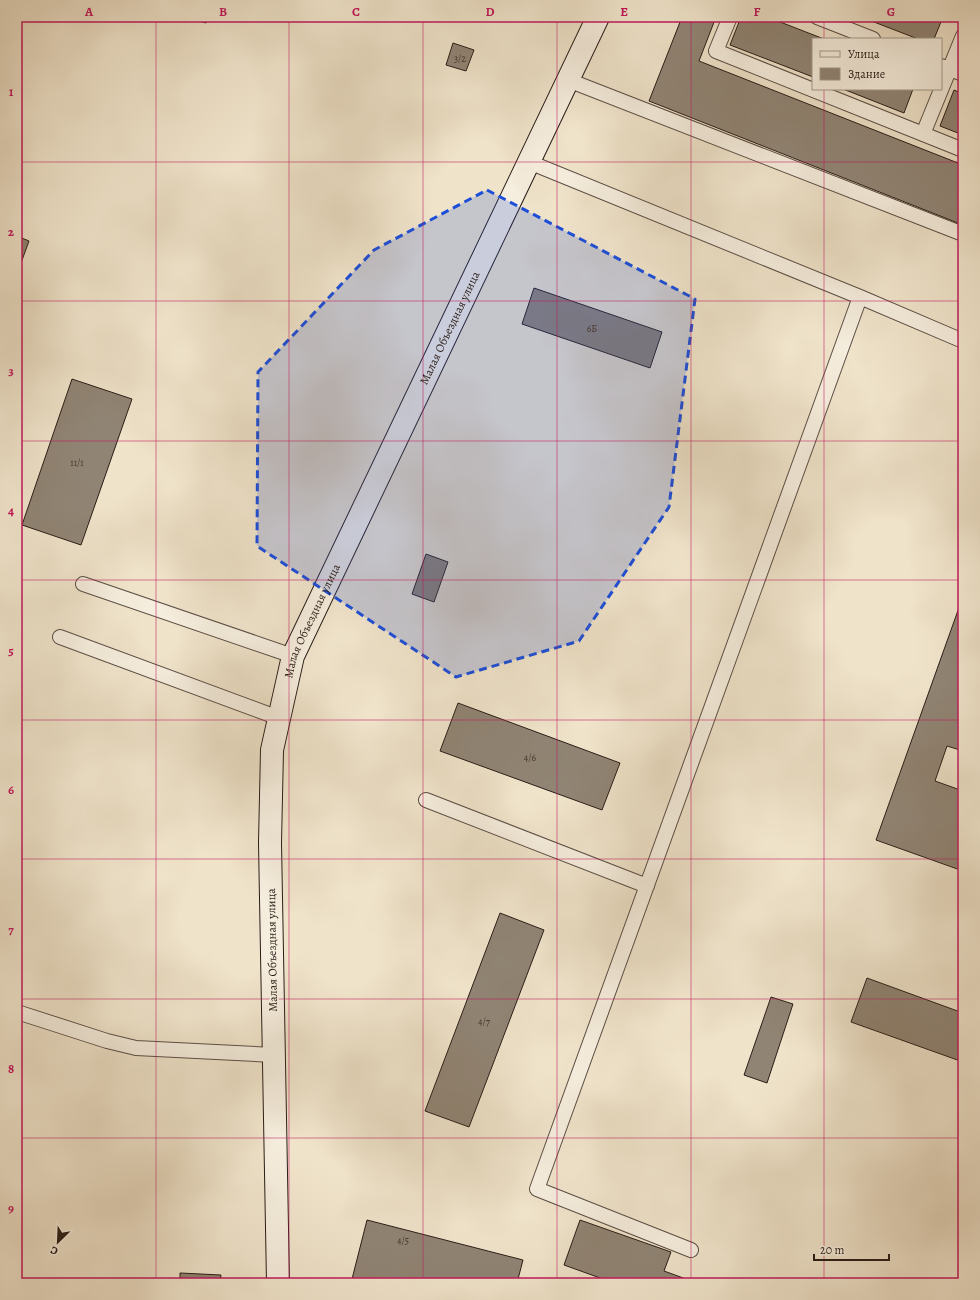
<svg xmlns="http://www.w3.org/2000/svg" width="980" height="1300" font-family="Alegreya,serif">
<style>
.building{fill:#908474;stroke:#2a1d17}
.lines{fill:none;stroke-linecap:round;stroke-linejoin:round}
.lane-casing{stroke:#5b4e44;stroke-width:16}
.secondary-casing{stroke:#2a1d17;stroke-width:24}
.lane{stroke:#f5eddd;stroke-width:14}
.secondary{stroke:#f5eddd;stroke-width:22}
.marked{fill:#1d4ed8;fill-opacity:0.2;stroke:#1d4ed8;stroke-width:3;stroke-dasharray:8 5;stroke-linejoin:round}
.grid{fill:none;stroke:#c2185b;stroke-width:1;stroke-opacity:0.55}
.labels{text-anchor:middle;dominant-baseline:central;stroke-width:4;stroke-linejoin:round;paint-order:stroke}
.number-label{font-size:10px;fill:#44372e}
.street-label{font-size:12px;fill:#2a1d17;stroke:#f5eddd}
.neatline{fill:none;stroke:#c2185b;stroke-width:1.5}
.grid-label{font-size:13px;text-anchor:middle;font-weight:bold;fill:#c2185b}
</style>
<rect width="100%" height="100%" fill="#efe3ca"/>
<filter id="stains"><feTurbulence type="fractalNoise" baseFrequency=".005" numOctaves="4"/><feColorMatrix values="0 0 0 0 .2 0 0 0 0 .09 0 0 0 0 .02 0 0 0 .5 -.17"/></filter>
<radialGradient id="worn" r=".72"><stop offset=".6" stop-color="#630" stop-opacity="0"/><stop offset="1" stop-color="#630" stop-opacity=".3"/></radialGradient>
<!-- building -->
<path class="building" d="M187,17H208L206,23Z
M682,17H716L699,61L963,165V225L649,101Z
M741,17H776L775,20L824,39H813V77L730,45Z
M861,17H943L934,39H918Z
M453,43L474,50L466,71L446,65Z
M843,89H913L904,113Z
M954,90L963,94V135L940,126Z
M17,236L29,241L17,274Z
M534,288L662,332L650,368L522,324Z
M72,379L132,399L81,545L22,525Z
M426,554L448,562L434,602L412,594Z
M961,602H963V751L947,746L935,781L963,791V871L876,840Z
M458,703L620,763L602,810L440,751Z
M500,913L544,930L469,1127L425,1111Z
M867,978L963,1013V1062L851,1022Z
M771,997L793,1004L767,1083L744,1075Z
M367,1220L523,1260L517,1283H351Z
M580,1220L671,1252L664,1271L697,1283H614L564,1265Z
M180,1273L221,1275L220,1283H180Z"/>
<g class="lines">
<defs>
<path id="lane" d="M730,17L716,51L963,150
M817,17L873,39
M941,66L963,74
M568,80L963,234
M923,134L963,36
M529,162L860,297L963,341
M83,584L293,656
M60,637L279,718
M426,800L647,886
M17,1012L107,1041L136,1048L274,1055
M691,1250L537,1189L860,297"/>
<g id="secondary">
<path id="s1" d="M278,1283L270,843L272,750L293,656L598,17"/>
</g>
</defs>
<!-- lane casing -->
<use href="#lane" class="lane-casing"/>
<!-- secondary casing -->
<use href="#secondary" class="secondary-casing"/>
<!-- lane -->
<use href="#lane" class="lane"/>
<!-- secondary -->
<use href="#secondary" class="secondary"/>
</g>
<!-- marked area -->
<path class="marked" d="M487,190L695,299L669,507L579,641L456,677L257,546L258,372L374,250Z"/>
<!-- grid -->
<path class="grid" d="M156,17V1283M289,17V1283M423,17V1283M557,17V1283M691,17V1283M824,17V39M824,89V1283M17,162H963M17,301H963M17,441H963M17,580H963M17,720H963M17,859H963M17,999H963M17,1138H963"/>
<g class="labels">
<!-- number labels -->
<g class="number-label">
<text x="460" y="58">3/2</text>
<text x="592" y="328">6Б</text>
<text x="77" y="462">11/1</text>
<text x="530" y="757">4/6</text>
<text x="484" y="1021">4/7</text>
<text x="403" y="1240">4/5</text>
</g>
<!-- street labels -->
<g class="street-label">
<text stroke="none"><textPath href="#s1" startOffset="993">Малая Объездная улица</textPath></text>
<text stroke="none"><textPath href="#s1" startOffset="669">Малая Объездная улица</textPath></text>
<text transform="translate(272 950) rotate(-91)">Малая Объездная улица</text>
</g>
</g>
<!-- margin -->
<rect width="980" height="1300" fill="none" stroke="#efe3ca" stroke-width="44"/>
<!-- legend -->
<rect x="812" y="38" width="130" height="52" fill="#f5eddd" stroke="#a49a8e"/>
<rect x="820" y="51" width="20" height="6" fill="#f5eddd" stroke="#a49a8e"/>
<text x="848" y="58" font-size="12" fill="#2a1d17">Улица</text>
<rect x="820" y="68" width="20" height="12" fill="#908474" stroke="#a49a8e"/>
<text x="848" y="78" font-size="12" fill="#2a1d17">Здание</text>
<!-- north arrow -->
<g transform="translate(58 1242) rotate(204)" stroke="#f5eddd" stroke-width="3" paint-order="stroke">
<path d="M0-3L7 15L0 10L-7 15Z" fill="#2a1d17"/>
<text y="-6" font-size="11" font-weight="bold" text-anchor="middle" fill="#2a1d17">С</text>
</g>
<!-- scale -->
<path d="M814 1254v6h75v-6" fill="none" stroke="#2a1d17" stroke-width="2"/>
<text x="820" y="1254" font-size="12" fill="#2a1d17" stroke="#f5eddd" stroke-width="3" paint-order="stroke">20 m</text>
<rect x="22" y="22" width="936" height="1256" class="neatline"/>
<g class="grid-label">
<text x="89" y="16">A</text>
<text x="223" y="16">B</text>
<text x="356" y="16">C</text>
<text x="490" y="16">D</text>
<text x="624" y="16">E</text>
<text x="757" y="16">F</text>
<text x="891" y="16">G</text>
<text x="11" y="96">1</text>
<text x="11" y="236">2</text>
<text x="11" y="375">3</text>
<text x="11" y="515">4</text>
<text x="11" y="655">5</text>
<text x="11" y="794">6</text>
<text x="11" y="934">7</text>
<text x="11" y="1073">8</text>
<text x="11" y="1213">9</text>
</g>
<rect width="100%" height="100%" filter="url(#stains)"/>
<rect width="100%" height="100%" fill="url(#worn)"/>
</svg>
